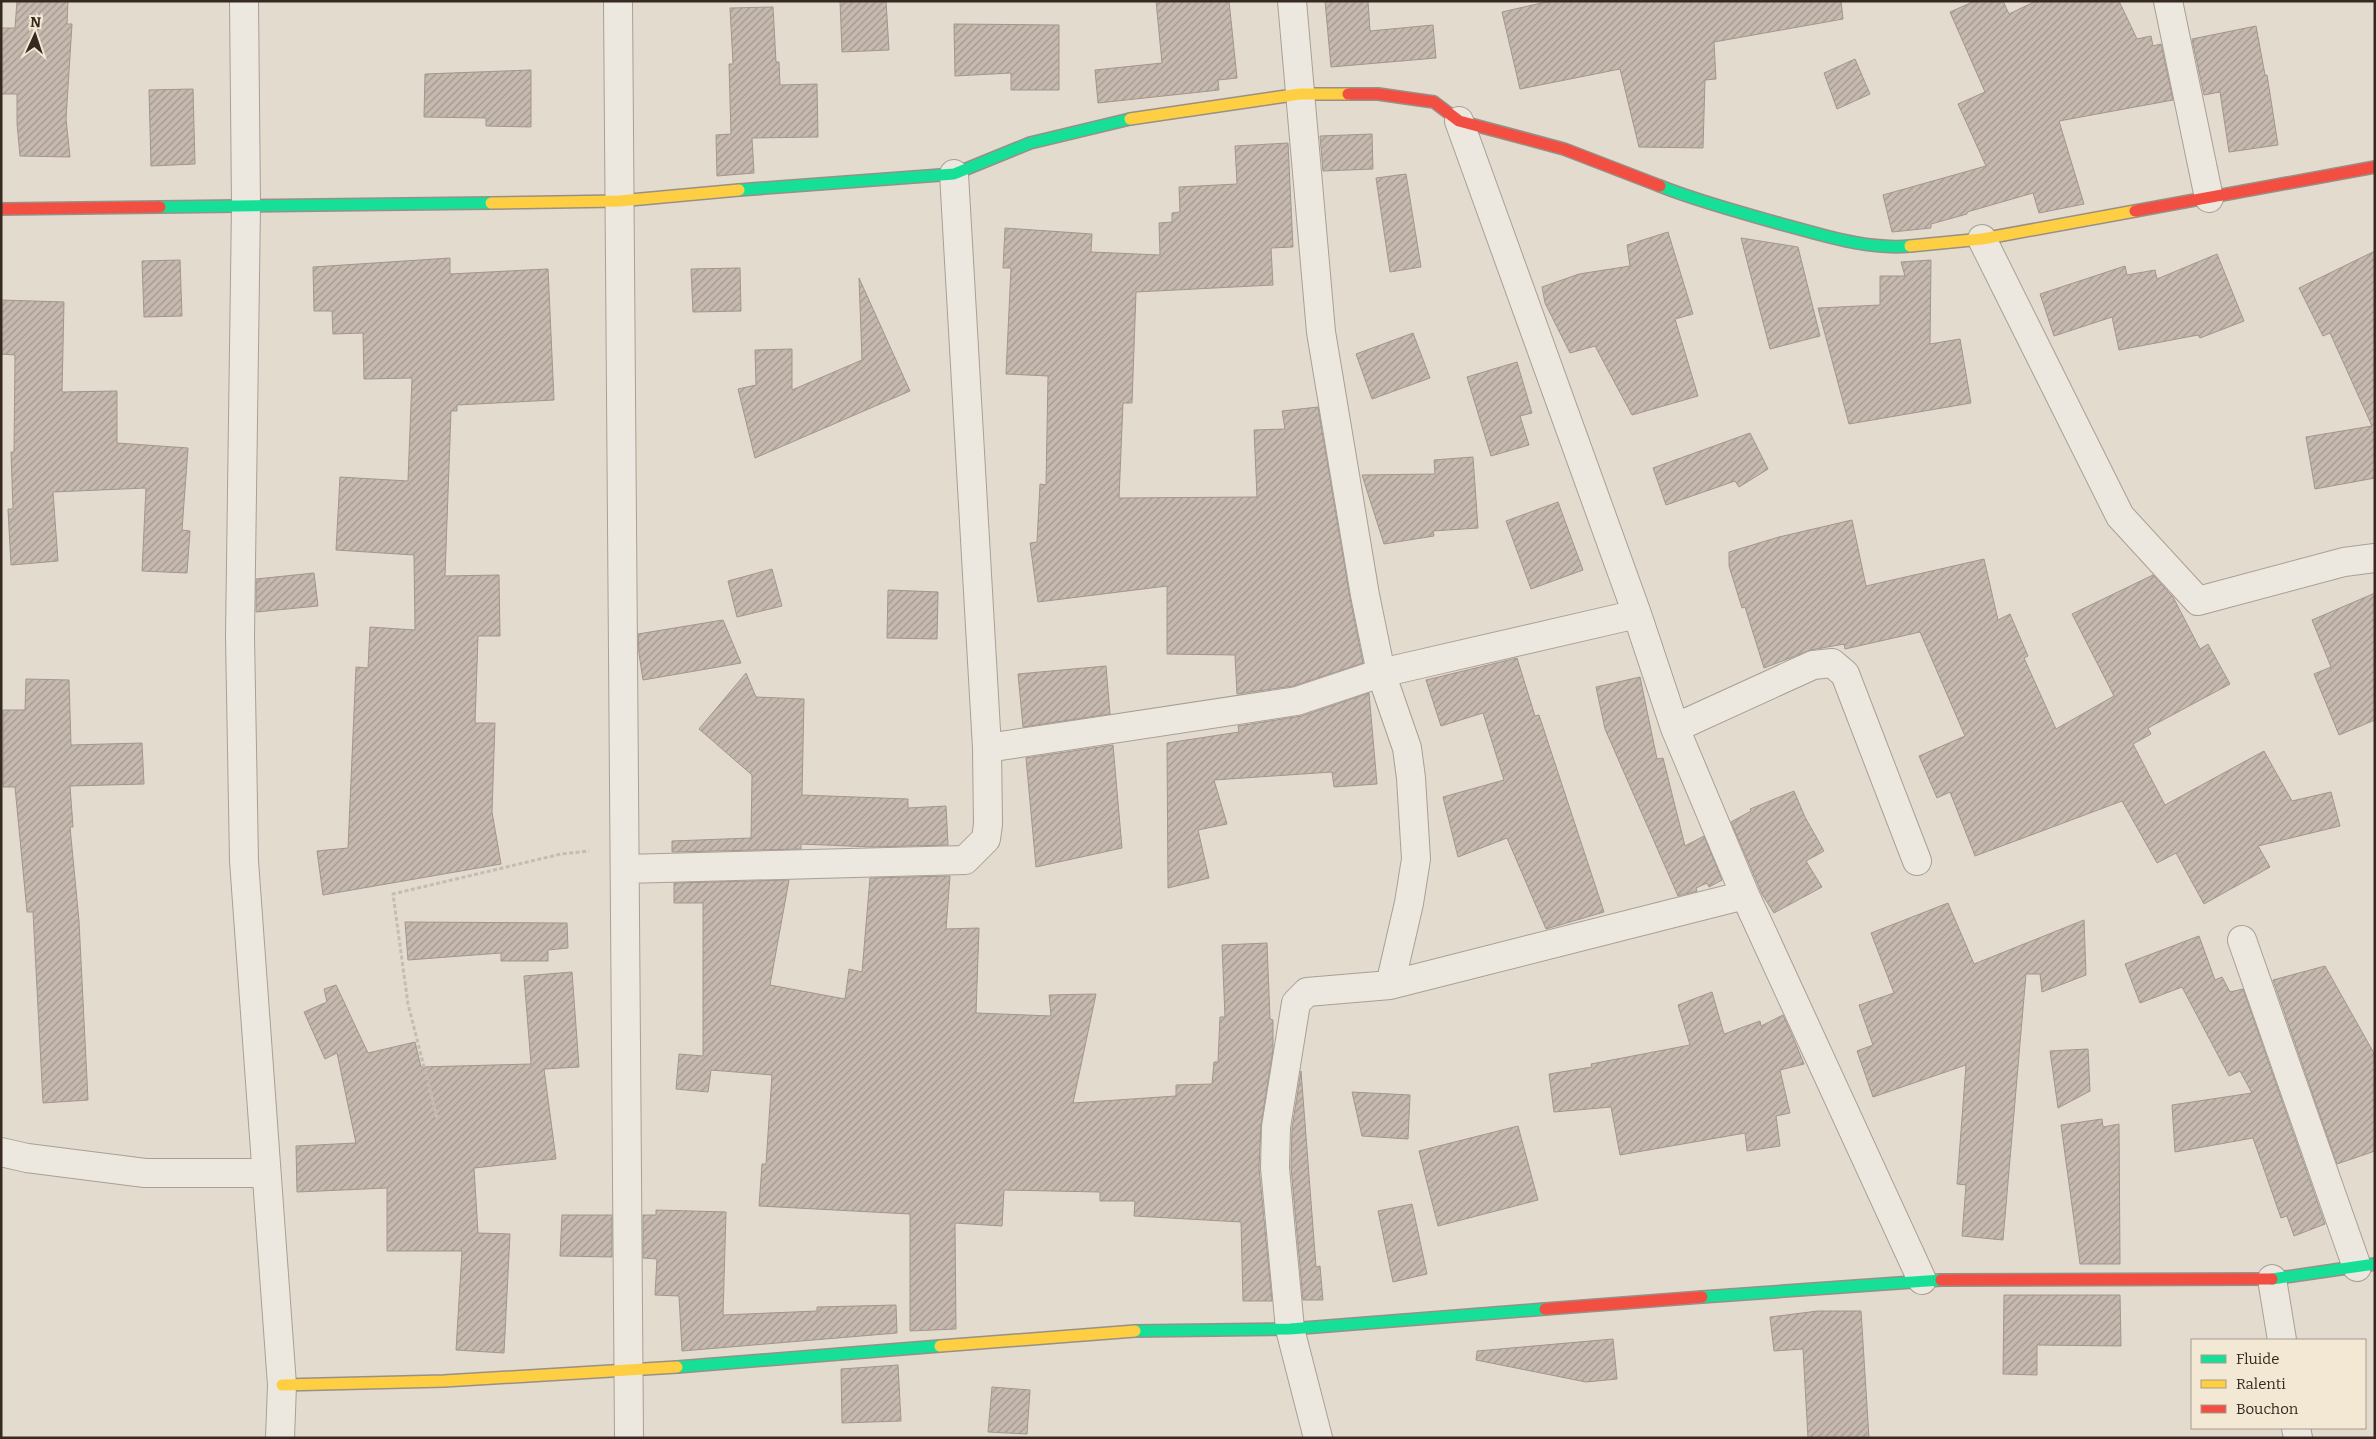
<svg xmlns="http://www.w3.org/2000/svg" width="2376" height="1439" font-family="Bitter,serif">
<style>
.building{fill:url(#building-hatch);stroke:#a3978d}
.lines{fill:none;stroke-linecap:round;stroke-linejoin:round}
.street-casing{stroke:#a8a096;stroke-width:30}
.fast-casing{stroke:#989087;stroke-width:14}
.slow-casing{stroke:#989087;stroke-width:14}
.jam-casing{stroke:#989087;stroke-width:14}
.path{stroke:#c4bdb5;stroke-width:3;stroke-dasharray:4 2.5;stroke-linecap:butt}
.street{stroke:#ece7df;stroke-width:28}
.fast{stroke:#16e098;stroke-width:11}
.slow{stroke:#ffcf43;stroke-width:11}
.jam{stroke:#f24e42;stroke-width:11}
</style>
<defs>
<pattern id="building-hatch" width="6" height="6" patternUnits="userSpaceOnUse" patternTransform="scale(1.25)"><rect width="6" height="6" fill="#c6b9af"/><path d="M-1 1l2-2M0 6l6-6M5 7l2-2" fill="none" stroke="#a2968e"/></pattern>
</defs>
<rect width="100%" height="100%" fill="#e3dbcd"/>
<!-- building -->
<path class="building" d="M17,1H68L67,24H72L66,119L70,157L20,156L17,123V94H1V28H15Z
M840,1H886L889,50L842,52Z
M1156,1H1229L1237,78L1218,80L1219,90L1098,103L1095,70L1162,63Z
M1325,1H1368L1370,31L1433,25L1436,58L1331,67Z
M1550,1H1841L1843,19L1714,42L1716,79L1705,80L1703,148L1639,147L1620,69L1520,89L1502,12Z
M1975,1H2003L2009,14L2036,1H2119L2137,39L2151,36L2153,46L2161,44L2173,100L2059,121L2084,204L2039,213L2033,193L1967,212V214L1931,224V228L1892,232L1883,195L1986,166L1958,104L1985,92L1950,12Z
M773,7L776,62H779L780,85L817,84L818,137L752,138L754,173L717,176L716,135L731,134L729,64H733L730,8Z
M954,24L1059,25V90H1011V73L955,76Z
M2256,26L2265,75H2267L2278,145L2229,152L2220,92L2204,95L2192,39Z
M1855,59L1870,94L1837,109L1824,73Z
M531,70V127L486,126V118L424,117L425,74Z
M193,89L195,164L151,166L149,90Z
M1372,134L1373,169L1323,171L1320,136Z
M1288,143L1293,247L1271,248L1273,285L1136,292L1132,403H1123L1119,498L1257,497L1254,430L1285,429L1282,411L1318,407L1350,598L1363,663L1293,686L1237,694L1235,655L1167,654V586L1038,602L1030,543L1037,542L1040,484L1046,485L1048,376L1006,374L1011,268H1003L1005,228L1092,234L1091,252L1160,255L1159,223L1172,222V213L1180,212L1179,187L1237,184L1235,146Z
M1406,174L1421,267L1390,272L1376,178Z
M1668,232L1693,314L1675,319L1698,396L1632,415L1595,346L1570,353L1545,303L1542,287L1579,274L1630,266L1627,245Z
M1741,238L1798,247L1820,336L1770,349Z
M2375,251V478L2315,489L2306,437L2372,426L2330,333L2323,336L2299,288Z
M2217,254L2244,321L2200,338L2198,335L2119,350L2112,317L2054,336L2040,294L2125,266L2127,275L2155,270L2157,279Z
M450,258V274L548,269L554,400L457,405V411H451L445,576L499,575L500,636H478L475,723H495L492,812L501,864L323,895L317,851L348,848L356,667L368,668L370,627L415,630L414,555L336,550L340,477L408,481L412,378L364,379L363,333L333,334L332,311H314L313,267Z
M180,260L182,316L144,317L142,261Z
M1931,260L1930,344L1960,339L1971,403L1849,424L1818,308L1880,305V276H1905L1901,262Z
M740,268L741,311L693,312L691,269Z
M859,278L910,391L755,458L738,389L756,385L755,350L792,349V390L862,360Z
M1,300L64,302L62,392L117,391V443L188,448L182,530L190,531L187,573L142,571L146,488L53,492L58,561L11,565L8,509H13L11,452H14L15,355L1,354Z
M1413,333L1430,378L1372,399L1356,354Z
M1517,362L1532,413L1520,416L1529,445L1491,456L1467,377Z
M1750,433L1768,469L1739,487L1735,481L1666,505L1653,468Z
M1473,457L1478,528L1433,531L1434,536L1384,544L1362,475L1435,474L1434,460Z
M1558,502L1583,570L1531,589L1506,521Z
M1852,520L1866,586L1984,559L1998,620L2010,614L2028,656L2024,658L2056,729L2114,696L2072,614L2153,575L2173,597L2200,649L2208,644L2230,684L2148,728L2151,734L2133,744L2165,805L2264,751L2292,801L2331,792L2340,826L2258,846L2270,867L2204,904L2176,853L2157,863L2122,801L1975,856L1950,792L1937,798L1919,756L1965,736L1920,632L1845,649L1844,644L1811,650L1764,668L1745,607L1742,608L1729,566V552L1779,537Z
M772,569L782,606L737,617L728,581Z
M314,573L318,606L256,612V579Z
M888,590L938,592L937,639L887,638Z
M2375,593V720L2339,735L2314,674L2331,667L2312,620Z
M723,620L741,663L643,680L639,654L638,634Z
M1517,658L1535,716L1539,715L1604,912L1546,929L1507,838L1458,857L1443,797L1504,780L1483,713L1441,726L1426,680Z
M1106,666L1110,714L1023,727L1018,674Z
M746,673L756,697L804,699L802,795L908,799V808L946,806L948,845L872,847L801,844V849L672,852V841L751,838L752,775L699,729Z
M1640,677L1657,759L1663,758L1685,846L1704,836L1722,880L1709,887L1707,883L1696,888L1697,891L1678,896L1605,729L1596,687Z
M26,679L69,680L71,745L142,743L144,784L70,786L73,827H70L79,921L88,1100L43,1103L33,912H27L15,787H3V710H25Z
M1369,693L1377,784L1334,787L1332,772L1214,780L1227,824L1198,830L1209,878L1168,888L1167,743L1239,732L1238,726L1302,716Z
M1113,745L1122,848L1036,867L1026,758Z
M1794,791L1805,817L1824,851L1806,861L1822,887L1774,913L1762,894L1731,822L1751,811L1750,809Z
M950,876L946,929L979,928L976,1013L1051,1016L1049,995L1096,994L1073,1103L1176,1096V1085L1212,1084L1214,1062H1218L1220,1017H1225L1222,945L1267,943L1270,1019L1273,1020V1050L1261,1125L1259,1168L1272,1301H1243L1241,1222L1134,1216L1135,1201H1100V1192L1004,1190L1002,1226L955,1223L956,1329L910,1331V1214L759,1206L762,1164H766L772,1075L711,1070L708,1092L676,1089L679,1054L703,1056V903H674V883L789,880L770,985L845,999L849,969L862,972L870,878Z
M1948,903L1974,964L2084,920L2086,975L2042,992L2040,974H2026L2003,1240L1962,1236L1966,1185L1957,1184L1966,1065L1873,1097L1857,1051L1873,1045L1859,1005L1894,993L1871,933Z
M405,922L567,923L568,948L548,950V961H501V953L408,960Z
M2199,936L2215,980L2222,977L2230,992L2243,989L2325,1224L2294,1236L2287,1216L2281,1218L2253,1138L2175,1152L2172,1105L2252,1093L2240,1071L2229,1076L2182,987L2140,1003L2125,964Z
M2325,966L2375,1055V1151L2337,1164L2273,980Z
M572,972L579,1067L544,1069L556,1159L474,1168L478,1233L510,1234L504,1353L456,1350L462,1251H387V1188L297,1192L296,1146L356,1143L337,1053L325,1059L304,1012L327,1002L324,989L336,985L368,1053L415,1042L421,1067L531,1064L524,976Z
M1712,992L1724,1034L1760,1021L1761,1026L1783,1015L1792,1035L1804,1064L1780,1070L1790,1113L1776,1116L1780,1146L1747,1151L1745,1133L1620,1155L1611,1107L1554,1112L1549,1074L1592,1067L1591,1064L1690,1045L1678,1005Z
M2088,1049L2090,1091L2058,1108L2050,1051Z
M1301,1071L1316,1267L1320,1266L1323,1300H1303L1291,1167L1292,1128Z
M1352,1092L1410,1095L1408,1139L1362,1136Z
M2102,1119L2103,1127L2119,1124L2120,1264H2080L2061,1125Z
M1518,1126L1538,1200L1438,1226L1419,1151Z
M1412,1204L1427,1274L1393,1282L1378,1211Z
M656,1210L726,1212L723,1315L817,1311V1307L896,1305L897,1333L682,1351L679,1296L655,1295L657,1259L643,1258V1215H656Z
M562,1215H612V1257L560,1256Z
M2004,1295H2120L2121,1346L2037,1345V1375L2003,1374Z
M1818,1311H1861L1869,1438H1808L1803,1349L1774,1351L1770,1317Z
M1613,1339L1617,1379L1586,1382L1476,1360L1477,1351Z
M898,1365L901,1421L842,1423L841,1369Z
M992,1387L1030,1390L1027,1434L988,1432Z"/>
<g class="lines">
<defs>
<path id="street" d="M244,1L246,205L240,636L244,861L282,1385L280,1438
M618,1L629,1438
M1292,1L1321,332L1365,595L1381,673L1407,748L1411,778L1416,859L1409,903L1390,985
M2168,1L2209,198
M1459,121L1637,614L1675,728L1745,895L1922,1280
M1982,239L2120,516L2198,601L2344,562L2375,558
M1675,728L1813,665L1832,663L1845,674L1917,861
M987,748L1297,701L1381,673L1637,614
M625,869L965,860L986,839L988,824L987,748L954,174
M2242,940L2357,1267
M1,1152L27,1158L145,1173H266
M2272,1279L2282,1340
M2296,1428L2298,1438
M1318,1438L1290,1329L1275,1168L1276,1127L1296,1003L1307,992L1390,985L1745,895"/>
<path id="fast" d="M1660,186C1700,202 1740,212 1781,224C1823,235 1866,250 1910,246
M739,190L954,174L1030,143L1130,119
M160,207L491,203
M2272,1279L2375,1264
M1702,1297L1941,1280
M1135,1331L1290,1329L1545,1309
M677,1367L940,1346"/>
<path id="slow" d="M1130,119L1300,94H1348
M491,203L619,201L739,190
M1910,246L1982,239L2135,211
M940,1346L1135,1331
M282,1385L444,1381L677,1367"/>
<path id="jam" d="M1348,94H1378L1434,102L1459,121L1564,149L1660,186
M1,209L160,207
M2135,211L2375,167
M1941,1280L2272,1279
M1545,1309L1702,1297"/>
</defs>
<!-- street casing -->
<use href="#street" class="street-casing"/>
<!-- fast casing -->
<use href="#fast" class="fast-casing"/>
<!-- slow casing -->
<use href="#slow" class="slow-casing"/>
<!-- jam casing -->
<use href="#jam" class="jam-casing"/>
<!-- path -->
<path class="path" d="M437,1118L408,1004L393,894L561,854L589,851"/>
<!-- street -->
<use href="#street" class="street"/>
<!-- fast -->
<use href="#fast" class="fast"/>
<!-- slow -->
<use href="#slow" class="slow"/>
<!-- jam -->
<use href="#jam" class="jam"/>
</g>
<!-- border -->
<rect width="2376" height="1439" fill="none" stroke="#36291f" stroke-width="5"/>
<!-- legend -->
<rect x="2191" y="1339" width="175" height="90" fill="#f3e8d4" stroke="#a79c8c"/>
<rect x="2201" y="1355" width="25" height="8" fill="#16e098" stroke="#a79c8c"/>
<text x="2236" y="1364" font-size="15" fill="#36291f">Fluide</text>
<rect x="2201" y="1380" width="25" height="8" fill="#ffcf43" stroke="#a79c8c"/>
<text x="2236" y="1389" font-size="15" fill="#36291f">Ralenti</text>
<rect x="2201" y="1405" width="25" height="8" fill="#f24e42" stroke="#a79c8c"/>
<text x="2236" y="1414" font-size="15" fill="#36291f">Bouchon</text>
<!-- north arrow -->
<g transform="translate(35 35) rotate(3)" stroke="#f3e8d4" stroke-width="4" paint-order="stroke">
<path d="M0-4L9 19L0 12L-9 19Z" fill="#36291f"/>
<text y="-8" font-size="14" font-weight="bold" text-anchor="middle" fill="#36291f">N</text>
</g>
</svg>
